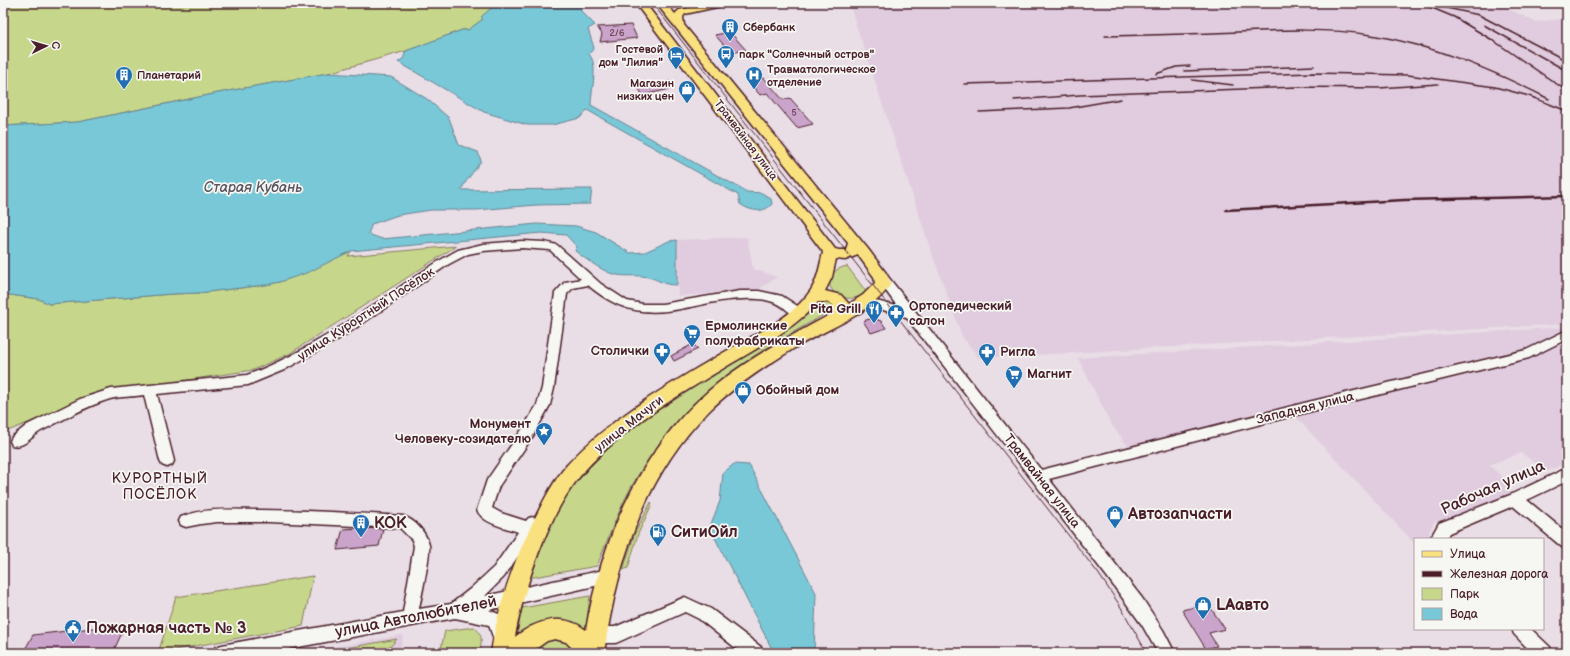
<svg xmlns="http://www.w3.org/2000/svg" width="1570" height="656" font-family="'Balsamiq Sans',sans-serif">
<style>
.built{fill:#e0ccde}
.green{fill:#c6d78b;stroke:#887b5b}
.water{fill:#79c8d7;stroke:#668492}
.building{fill:#cba4cb;stroke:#4a1f2b}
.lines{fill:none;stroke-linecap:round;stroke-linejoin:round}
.minor-casing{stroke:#4a1f2b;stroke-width:3}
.major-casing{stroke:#4a1f2b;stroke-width:3}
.minor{fill:#f6f6f2;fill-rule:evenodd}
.major{fill:#fae180;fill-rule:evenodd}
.tram{stroke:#4a1f2b;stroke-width:1}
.rail-far1{stroke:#4a1f2b;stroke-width:1.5}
.rail{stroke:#4a1f2b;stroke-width:2.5}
.labels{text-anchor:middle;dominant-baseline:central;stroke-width:3.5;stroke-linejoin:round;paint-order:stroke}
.far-number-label{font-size:9px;fill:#6a4053}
.far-poi-label{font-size:11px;font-weight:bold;fill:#4a1f2b;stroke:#f6f6f2;text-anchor:start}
.far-street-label{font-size:11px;fill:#4a1f2b;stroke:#f6f6f2}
.poi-label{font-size:13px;font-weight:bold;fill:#4a1f2b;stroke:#f6f6f2;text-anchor:start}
.street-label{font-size:13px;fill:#4a1f2b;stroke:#f6f6f2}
.water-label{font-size:14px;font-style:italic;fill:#58525f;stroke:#f6f6f2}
.neighbourhood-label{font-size:14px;letter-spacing:1px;fill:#4a1f2b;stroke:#f6f6f2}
.near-street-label{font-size:16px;fill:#4a1f2b;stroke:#f6f6f2}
.near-poi-label{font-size:16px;font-weight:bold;fill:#4a1f2b;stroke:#f6f6f2;text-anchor:start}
</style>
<rect width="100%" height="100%" fill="#e9dde6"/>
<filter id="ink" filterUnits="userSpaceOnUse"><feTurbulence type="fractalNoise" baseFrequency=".025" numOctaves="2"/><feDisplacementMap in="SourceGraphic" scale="8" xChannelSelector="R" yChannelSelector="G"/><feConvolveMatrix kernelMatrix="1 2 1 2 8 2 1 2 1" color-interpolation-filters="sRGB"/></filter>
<g filter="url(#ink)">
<!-- built -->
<path class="built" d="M849,3H1497L1535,22L1563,19L1567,20V324L979,358L962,336L929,245Z
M747,237L753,269L777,277L758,290L678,296L677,240Z
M1567,327V463L1547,471L1521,453L1489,465L1510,484L1508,497L1434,522L1429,532L1433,539H1415V544L1295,416L1138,459L1111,424L1078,358Z
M403,635L400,653H306V652Z"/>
<!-- green -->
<path class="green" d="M3,3H497L482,17L483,19L468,30H462L406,51L328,73L228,91L78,122L3,126Z
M456,246L289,354L253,370L101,393L3,433V294L39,299L49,304L172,294L199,293L265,285L280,282L351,251L348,256Z
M847,266L867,293C835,312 812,274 847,266Z
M823,299L837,307C798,330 757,351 722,379C683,410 647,454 625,499C615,520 606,543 597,566L528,578L554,516L567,494L592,463L616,438L664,405L780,334L807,315Z
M651,502L652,504L638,534L628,568L623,570L635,533Z
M313,576L303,626L158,653L176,597Z
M590,596L585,634L515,645L522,608Z
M474,627C484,635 481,641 480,653H440L445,631Z
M397,639L387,650L380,653H319Z
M551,639L565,640L580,653H523L533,645Z"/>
<!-- water -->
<path class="water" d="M497,3H581V11L595,25L588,29L594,48L589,54C599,66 591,89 591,105L747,192L762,193L771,199L772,204C763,214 750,211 740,204L738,195L587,110L580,118L552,125H527L484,112L398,62L403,59L406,51L462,30H468L483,19L481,17Z
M328,73L391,77L427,99L449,118L459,145L478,152L481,161L465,183L461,190L592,189L590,204L536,205L477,210H431L398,215L372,224L368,234L382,239L537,224L576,226L596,232L630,253L645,252L669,241L677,240V285C661,285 661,280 648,277C635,274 622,278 610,273C598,268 586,259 575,251L577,247L566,235L541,233L351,251L309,272L280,282L265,285L199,293L172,294L49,304L39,299L3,294V126L78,122L228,91Z
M734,464L749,465L816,593L814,653H774L714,536L711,524L720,501L723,473Z"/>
<!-- building -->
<path class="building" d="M631,25L637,38L600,42L602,34L597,27Z
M730,32L746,50L731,53L715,35Z
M764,78L783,100L790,98L813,124L797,128L767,93L760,95L748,81Z
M670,81L675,88L643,95L638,88Z
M873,318L881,321L886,328L871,333L863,321Z
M693,344L698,349L674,361L671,356Z
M362,528L383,529L379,546L337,550L343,529Z
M1208,604L1225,629L1209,633L1217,646L1206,649L1182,610Z
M126,624L114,650L91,653H23L33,635Z"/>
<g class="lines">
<defs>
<path id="minor" d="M522,241L544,242L557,245L601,284L627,301L643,304H662L740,291H759L782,296L802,309L804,312L802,315C791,318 785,306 776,303C770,301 763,299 758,299C692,295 649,338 588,285L573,288L567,294L554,388L550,405L533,436L499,486L492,508L501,513L526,521C529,516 533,517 538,518L540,523L504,577L485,596L608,569L614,571L616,576L614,581L608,583L489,610L501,615L510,640L508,646L502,648L496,646L489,625L455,618L266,653H214L216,647L222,645L403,612L414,546L412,540L400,528L269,522H217L201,524L186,527L181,525L179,521L181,517C206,507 233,510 259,510C307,510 355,513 403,516C415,520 426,532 429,545C431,553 421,598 419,609L451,604L470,589L494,567L518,532C505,527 483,524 477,510L487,480L523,428L537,405L542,388L555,293L565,282L581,279L550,250L522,248L483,251L468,254L449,264L344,336L284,370L248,385L157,394L174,461L172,465L167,467L162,465L160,461L144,395C133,397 121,396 110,399C86,406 63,420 41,431C31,436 24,449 12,445L10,441L12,437L27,425L80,399L111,389L247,375C304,354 353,319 403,285C421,273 439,260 458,250L483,244Z
M881,272L885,273L1041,470L1304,403L1526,350L1567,330V339L1529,358L1304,413L1049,479L1142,598L1163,630L1175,653H1158L1142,625L1108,578L906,317L883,310L859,305L857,302L859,299L863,298L897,306L875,276L877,273Z
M1567,468V481L1527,500L1567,533V549L1562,547L1513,506L1449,533L1446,539H1430L1439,523L1510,495Z
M685,597L711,609L761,647L763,653H742L699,619L685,612L616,643H596L590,641L588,635L590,629L596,627H615Z
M1512,629H1531L1550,647L1552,653H1532L1514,634Z"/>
<path id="major" d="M635,3H645L835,249L839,250H846L848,243L656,3H666L675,14L679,10L710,3H728L726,5L685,14L683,17L684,25L868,249L886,273L891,284C871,315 823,330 793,349C764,367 735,386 710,410C644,475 617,564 604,653H577L566,642L555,639L547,641L530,653H491C498,604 514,560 536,516C545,498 554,480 567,465C610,418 667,386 721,354C751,336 791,320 811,290C818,279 820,265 823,252ZM858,255L874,277L875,283L863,295L849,304L841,295L825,291L832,277L836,259L845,260ZM818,302H828L833,305V313C795,334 756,354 722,380C644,440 602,536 586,630C563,612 536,620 515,637C523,590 547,518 577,480C614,433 668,402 719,371C753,350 790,333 818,302Z
M1561,3H1567V7L1564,6Z"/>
</defs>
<!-- minor casing -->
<use href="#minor" class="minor-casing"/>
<!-- major casing -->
<use href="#major" class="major-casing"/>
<!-- minor -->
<use href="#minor" class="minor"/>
<!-- major -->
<use href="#major" class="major"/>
<!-- tram -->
<path class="tram" d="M652,3L1098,573L1119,604L1147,653"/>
<!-- rail-far1 -->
<path class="rail-far1" d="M1420,3L1454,17L1494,41L1567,91
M1433,5L1479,15L1567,61
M1484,25L1567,71
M1105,36C1149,35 1194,34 1238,32C1282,30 1327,28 1371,35C1434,45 1492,70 1549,99
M1184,71L1314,66
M1156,74L1176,67L1190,66
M1192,80L1233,85
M964,84L1312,73L1408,75L1495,87L1529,96L1567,111
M1014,100L1080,95L1296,87L1379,88L1438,84
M979,112L1069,108L1121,99"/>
<!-- rail -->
<path class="rail" d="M1226,210L1404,200L1567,196"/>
</g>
</g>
<!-- icons -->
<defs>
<symbol id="building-pin" viewBox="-11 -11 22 30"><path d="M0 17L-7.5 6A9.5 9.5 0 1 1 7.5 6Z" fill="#1f6fb2" stroke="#f6f6f2"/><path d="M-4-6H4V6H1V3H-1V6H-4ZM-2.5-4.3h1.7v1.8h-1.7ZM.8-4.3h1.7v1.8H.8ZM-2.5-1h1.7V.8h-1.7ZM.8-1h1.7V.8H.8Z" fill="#fff"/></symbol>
<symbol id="bus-pin" viewBox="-11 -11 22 30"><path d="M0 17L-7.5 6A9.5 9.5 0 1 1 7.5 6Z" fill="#1f6fb2" stroke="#f6f6f2"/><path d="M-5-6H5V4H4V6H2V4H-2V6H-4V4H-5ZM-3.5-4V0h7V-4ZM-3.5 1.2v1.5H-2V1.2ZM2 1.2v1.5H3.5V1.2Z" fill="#fff"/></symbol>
<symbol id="hotel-pin" viewBox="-11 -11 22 30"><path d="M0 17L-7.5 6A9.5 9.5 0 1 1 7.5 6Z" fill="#1f6fb2" stroke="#f6f6f2"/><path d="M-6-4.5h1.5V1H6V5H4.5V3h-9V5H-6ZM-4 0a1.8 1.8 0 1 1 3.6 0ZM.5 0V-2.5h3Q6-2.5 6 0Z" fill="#fff"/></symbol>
<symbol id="hospital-pin" viewBox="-11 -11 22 30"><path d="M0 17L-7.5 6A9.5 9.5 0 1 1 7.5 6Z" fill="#1f6fb2" stroke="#f6f6f2"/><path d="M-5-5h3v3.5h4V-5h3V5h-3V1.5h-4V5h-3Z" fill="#fff"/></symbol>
<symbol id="shop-pin" viewBox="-11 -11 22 30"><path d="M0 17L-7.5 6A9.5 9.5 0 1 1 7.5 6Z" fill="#1f6fb2" stroke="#f6f6f2"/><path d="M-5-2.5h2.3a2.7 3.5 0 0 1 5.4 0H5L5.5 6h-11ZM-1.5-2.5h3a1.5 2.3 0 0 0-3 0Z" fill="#fff"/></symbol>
<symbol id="restaurant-pin" viewBox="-11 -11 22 30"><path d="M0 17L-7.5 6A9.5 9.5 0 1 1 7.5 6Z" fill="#1f6fb2" stroke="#f6f6f2"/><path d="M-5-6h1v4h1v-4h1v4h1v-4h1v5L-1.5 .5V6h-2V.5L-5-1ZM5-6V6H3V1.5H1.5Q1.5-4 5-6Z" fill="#fff"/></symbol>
<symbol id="pharmacy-pin" viewBox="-11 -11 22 30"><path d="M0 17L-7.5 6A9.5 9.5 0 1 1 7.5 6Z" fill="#1f6fb2" stroke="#f6f6f2"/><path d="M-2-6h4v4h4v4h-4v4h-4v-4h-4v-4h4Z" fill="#fff"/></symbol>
<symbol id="supermarket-pin" viewBox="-11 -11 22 30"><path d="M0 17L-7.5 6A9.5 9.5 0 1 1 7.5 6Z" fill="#1f6fb2" stroke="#f6f6f2"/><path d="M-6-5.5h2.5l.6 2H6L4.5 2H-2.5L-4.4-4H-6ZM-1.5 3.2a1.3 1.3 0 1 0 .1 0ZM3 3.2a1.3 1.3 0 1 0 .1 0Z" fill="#fff"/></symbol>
<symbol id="sight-pin" viewBox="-11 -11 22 30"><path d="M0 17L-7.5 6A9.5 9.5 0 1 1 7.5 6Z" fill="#1f6fb2" stroke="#f6f6f2"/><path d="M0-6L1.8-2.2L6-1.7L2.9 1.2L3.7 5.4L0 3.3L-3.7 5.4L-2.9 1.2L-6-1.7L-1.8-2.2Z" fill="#fff"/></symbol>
<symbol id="fuel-pin" viewBox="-11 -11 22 30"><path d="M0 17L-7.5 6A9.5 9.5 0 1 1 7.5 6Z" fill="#1f6fb2" stroke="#f6f6f2"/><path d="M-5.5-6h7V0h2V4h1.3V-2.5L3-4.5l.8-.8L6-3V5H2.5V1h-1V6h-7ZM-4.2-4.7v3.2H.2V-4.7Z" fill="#fff"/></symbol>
<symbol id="civic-pin" viewBox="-11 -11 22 30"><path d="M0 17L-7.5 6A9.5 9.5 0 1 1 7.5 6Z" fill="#1f6fb2" stroke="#f6f6f2"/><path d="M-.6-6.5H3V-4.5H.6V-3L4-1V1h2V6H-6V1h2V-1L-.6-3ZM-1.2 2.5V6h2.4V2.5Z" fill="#fff"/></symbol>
</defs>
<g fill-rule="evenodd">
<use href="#building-pin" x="720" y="17" width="20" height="27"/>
<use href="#bus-pin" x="716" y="44" width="20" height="27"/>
<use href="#hotel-pin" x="666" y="45" width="20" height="27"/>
<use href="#building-pin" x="114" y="65" width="20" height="27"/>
<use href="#hospital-pin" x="744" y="65" width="20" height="27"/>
<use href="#shop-pin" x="677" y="79" width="20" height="27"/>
<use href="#restaurant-pin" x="864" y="299" width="20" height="27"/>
<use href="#pharmacy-pin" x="886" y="303" width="20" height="27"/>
<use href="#supermarket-pin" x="682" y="323" width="20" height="27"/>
<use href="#pharmacy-pin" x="652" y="341" width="20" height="27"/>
<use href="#pharmacy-pin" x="977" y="342" width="20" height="27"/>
<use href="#supermarket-pin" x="1004" y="364" width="20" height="27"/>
<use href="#shop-pin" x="733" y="380" width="20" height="27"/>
<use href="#sight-pin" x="534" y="421" width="20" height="27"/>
<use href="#shop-pin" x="1105" y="504" width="20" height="27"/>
<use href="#building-pin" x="351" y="513" width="20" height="27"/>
<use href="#fuel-pin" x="648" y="522" width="20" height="27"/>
<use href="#shop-pin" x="1193" y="595" width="20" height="27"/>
<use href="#civic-pin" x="63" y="618" width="20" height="27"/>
</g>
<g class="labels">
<!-- far-number labels -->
<g class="far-number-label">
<text x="617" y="33">2/6</text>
<text x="794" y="113">5</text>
</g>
<!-- far-poi labels -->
<g class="far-poi-label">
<text x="743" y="27">Сбербанк</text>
<text x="663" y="49" text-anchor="end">Гостевой<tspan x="663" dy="13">дом "Лилия"</tspan></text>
<text x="739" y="54">парк "Солнечный остров"</text>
<text x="767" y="69">Травматологическое<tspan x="767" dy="13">отделение</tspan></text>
<text x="137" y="75">Планетарий</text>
<text x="674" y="83" text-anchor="end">Магазин<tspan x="674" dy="13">низких цен</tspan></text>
</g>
<!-- far-street labels -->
<g class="far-street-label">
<text transform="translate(746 140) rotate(53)">Трамвайная улица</text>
</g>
<!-- poi labels -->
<g class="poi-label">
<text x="909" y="306">Ортопедический<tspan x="909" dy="15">салон</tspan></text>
<text x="861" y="309" text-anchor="end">Pita Grill</text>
<text x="705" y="326">Ермолинские<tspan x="705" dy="15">полуфабрикаты</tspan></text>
<text x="649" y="351" text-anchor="end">Столички</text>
<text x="1000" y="352">Ригла</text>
<text x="1027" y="374">Магнит</text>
<text x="756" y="390">Обойный дом</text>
<text x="531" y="424" text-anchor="end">Монумент<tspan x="531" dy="15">Человеку-созидателю</tspan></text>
</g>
<!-- street labels -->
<g class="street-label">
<text transform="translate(366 314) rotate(-33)">улица Курортный Посёлок</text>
<text transform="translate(1305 408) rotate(-14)">Западная улица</text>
<text transform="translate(629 424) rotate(-38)">улица Мачуги</text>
<text transform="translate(1042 481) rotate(52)">Трамвайная улица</text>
</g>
<!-- water labels -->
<g class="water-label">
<text x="253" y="187">Старая Кубань</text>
</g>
<!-- neighbourhood labels -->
<g class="neighbourhood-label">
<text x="160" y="478">КУРОРТНЫЙ<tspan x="160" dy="16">ПОСЁЛОК</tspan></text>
</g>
<!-- near-street labels -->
<g class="near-street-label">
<text transform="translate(1493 488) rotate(-24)">Рабочая улица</text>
<text transform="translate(416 617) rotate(-11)">улица Автолюбителей</text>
</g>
<!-- near-poi labels -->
<g class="near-poi-label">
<text x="1128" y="514">Автозапчасти</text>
<text x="374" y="523">КОК</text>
<text x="671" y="532">СитиОйл</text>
<text x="1216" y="605">LAавто</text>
<text x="86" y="628">Пожарная часть № 3</text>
</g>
</g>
<!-- margin -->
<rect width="1570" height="656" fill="none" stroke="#f6f6f2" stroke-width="16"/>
<rect x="8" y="8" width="1554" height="640" fill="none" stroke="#4a1f2b" stroke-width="1.5" filter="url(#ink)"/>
<!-- legend -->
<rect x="1414" y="538" width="130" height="92" fill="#f6f6f2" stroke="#b1a0a2"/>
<rect x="1422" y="551" width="20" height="6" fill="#fae180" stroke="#b1a0a2"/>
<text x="1450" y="558" font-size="12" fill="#4a1f2b">Улица</text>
<rect x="1422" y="571" width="20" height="6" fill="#4a1f2b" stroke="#b1a0a2"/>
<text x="1450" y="578" font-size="12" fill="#4a1f2b">Железная дорога</text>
<rect x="1422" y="588" width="20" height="12" fill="#c6d78b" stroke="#b1a0a2"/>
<text x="1450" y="598" font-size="12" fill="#4a1f2b">Парк</text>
<rect x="1422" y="608" width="20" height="12" fill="#79c8d7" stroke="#b1a0a2"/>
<text x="1450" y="618" font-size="12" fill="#4a1f2b">Вода</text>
<!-- north arrow -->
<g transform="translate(46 46) rotate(85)" stroke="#f6f6f2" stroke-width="3" paint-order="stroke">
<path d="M0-3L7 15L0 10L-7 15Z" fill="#4a1f2b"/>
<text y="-6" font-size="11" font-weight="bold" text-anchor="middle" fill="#4a1f2b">С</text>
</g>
</svg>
